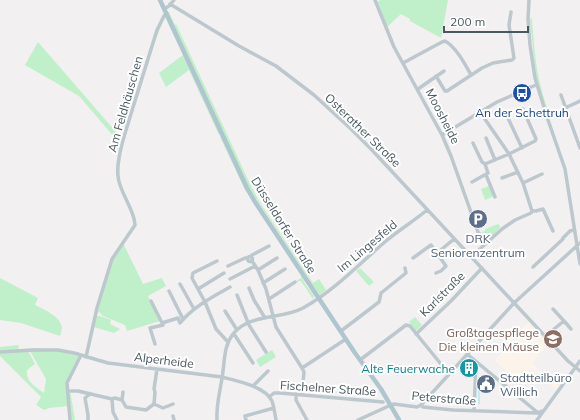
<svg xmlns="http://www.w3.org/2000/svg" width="580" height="420" font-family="Mulish,sans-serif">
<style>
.commercial{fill:#fcf4eb}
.green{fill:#bff0c9}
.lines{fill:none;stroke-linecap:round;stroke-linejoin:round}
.stream{stroke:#8cebed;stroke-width:1}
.minor{stroke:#bcc8cd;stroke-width:3.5}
.major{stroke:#b0c6cf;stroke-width:4.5}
.labels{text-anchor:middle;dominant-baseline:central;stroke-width:4;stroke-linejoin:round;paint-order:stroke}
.street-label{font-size:12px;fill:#48585e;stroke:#fff}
.transit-label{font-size:12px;fill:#164399;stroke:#fff}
.service-label{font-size:12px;fill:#4e5e75;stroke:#fff}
.education-label{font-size:12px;fill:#785e54;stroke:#fff;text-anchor:end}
.culture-label{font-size:12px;fill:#0d838f;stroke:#fff;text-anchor:end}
</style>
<rect width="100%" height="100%" fill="#f3f0f1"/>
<!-- commercial -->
<path class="commercial" d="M529,322L550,344L539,354L532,364L559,386L556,389L530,369L519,381L496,362V359L509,345L492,331L495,328L503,335L510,327L517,333Z"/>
<!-- green -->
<path class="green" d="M380,0H448L441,38L410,21V19L401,14L387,27L378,2Z
M167,12H169L175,25L176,24L183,39L250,184L259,201L313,283L319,279L326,290L321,294L319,295L318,293L250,190Z
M165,16L220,133L219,135L189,70L166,87L159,73L183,55L165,17C154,41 147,67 139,92C131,119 120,148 119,176V164L127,129L158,30L163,19Z
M530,18L532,19C534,42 535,65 541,87C543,96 546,105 549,114L547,115L537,84L534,61Z
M38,42L123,140L121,145L79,96L25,65Z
M220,137H221L242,181L300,272L304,282L314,296L313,299L301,281H299L296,283L295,282L301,278V275L245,190Z
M489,186L494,196L485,200L481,189Z
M498,224C499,225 499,225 500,226C500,230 490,237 487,238L484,236L481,232L485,231V229Z
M123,243L143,284L162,278L166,286L148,296L160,321L127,331L125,325L103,316L98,311L113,259Z
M360,268L374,282L369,286L356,271Z
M0,278L38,298L35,305C43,309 60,316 62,327C62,329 61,333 60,336L21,323L0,320Z
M97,316H100L111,320L110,324L120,329L114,333L94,327L96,317Z
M415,317L422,325L417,330H415L409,322Z
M19,345L18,349C41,347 62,349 84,354L83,355L69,351H0V347Z
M272,350L276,357L260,367L256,360Z
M28,351L35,364L27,370C25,381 37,388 44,393L46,379L30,351H59L78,356V357L68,378V406L49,408L44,410L36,405L41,397L0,356V353Z
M69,383V384L75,420H71Z"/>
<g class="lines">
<!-- stream -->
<path class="stream" d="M479,404V386"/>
<!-- minor -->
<path class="minor" d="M375,0L394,47L442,135L451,156L478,232L486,243
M529,0L528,19L530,45L535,78L547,117L565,169L580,264
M170,4L239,46L263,59L276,66L314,95L351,129L371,149L568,361L580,371
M164,9L169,6L174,0
M403,63L442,42L445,41C456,47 465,64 471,75
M436,76L445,91H447L482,68L493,63L512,60L514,58L509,25L511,12
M418,89L444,71
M561,95L580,148
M565,108L580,101
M507,116L522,148
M442,135L497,102L536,85
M486,138L495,160
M473,143L482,162L485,164L509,154L535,141L536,139L523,109
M486,175L495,197
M502,178L518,172
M472,182L488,173L485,164
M523,183L542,174
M532,211H536L543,209L553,231
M437,253L454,239
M247.5 259a2.5 2.5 0 1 1 5 0a2.5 2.5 0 1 1-5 0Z
M251,257L252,255L269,246
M471,257L502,229L515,220L531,213L532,211L523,183L509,154L480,112
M413,258L431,245L446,266L441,271L436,273
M217,261L193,273L192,278L205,302L216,329L228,342
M252,261L258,270L266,289L276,327L302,368L346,339
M228,266L245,258H248
M533,267L563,239V238L570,231L574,230
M258,270L277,258
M230,279L255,266
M263,283L285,269
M180,284L194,309
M249,288L254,300L265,318
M198,289L224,273
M169,291L183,319
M237,295L249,325L266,352
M269,299L295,282
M151,301L162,323L178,318L180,323C193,307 212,297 230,287
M225,311L237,330
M564,321L571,329
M341,331L379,302L380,298L381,293L406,273L405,268
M234,334L253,363
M416,334L451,301L482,268
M547,338L553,331L554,329L564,321L553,309
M155,344L150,328L163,325L162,323
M0,352L34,350H58L74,353L108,363L222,377C237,381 265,386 272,401C274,407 275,414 276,420
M467,354L537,412
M86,357L97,308L112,259L135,225C135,210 119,192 118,176C116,159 125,134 130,117C139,88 148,59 157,30L164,16L167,14
M360,360L406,325L410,326L449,374
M302,368L304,372L302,395
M253,386L268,371
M71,391H78L112,399L115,398L122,400L126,407L146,410L154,404L155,392L154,389L157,369
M296,394V400L307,420
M269,397L274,393H280L383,402
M112,399L113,412L117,420
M122,400L123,392
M154,404L163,408L173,404
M421,405L514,303L580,243
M474,411L476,362
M173,416L174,420
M70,420L67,383L81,355
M88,420V415L85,398L90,394
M217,420C216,405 220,392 222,378C225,362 223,347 233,334C250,313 281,320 303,308C334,291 359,264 386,241C399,230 414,221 427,210
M246,420L245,416L274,408
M358,420L391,405L394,404L417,407L421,405L423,407L453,410L537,413L543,411
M537,420L580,361"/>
<!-- major -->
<path class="major" d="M160,0L247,188L255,202L355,353L381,389L399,420"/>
</g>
<!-- icons -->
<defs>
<symbol id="bus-disc" viewBox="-11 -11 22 22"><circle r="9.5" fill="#1a4fb4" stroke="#fff"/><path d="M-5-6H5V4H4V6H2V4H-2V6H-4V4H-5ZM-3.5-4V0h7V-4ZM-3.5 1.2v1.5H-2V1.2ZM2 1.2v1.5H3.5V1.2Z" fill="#fff"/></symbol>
<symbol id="parking-disc" viewBox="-11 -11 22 22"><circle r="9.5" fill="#5c6f8a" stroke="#fff"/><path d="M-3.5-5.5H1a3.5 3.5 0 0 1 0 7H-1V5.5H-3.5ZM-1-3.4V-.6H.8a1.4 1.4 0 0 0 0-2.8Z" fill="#fff"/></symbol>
<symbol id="school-disc" viewBox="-11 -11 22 22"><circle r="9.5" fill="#8d6e63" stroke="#fff"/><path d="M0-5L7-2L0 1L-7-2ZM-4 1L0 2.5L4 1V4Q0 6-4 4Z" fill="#fff"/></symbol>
<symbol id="building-disc" viewBox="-11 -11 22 22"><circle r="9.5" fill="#0f9aa8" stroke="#fff"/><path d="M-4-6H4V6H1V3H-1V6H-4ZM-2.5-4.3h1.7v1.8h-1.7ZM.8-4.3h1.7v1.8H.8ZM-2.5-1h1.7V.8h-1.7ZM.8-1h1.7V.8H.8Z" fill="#fff"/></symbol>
<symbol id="civic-disc" viewBox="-11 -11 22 22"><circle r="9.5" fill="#5c6f8a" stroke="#fff"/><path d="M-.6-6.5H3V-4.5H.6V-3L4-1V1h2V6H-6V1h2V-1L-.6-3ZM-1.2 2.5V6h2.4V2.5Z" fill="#fff"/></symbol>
</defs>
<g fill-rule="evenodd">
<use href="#bus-disc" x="511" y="82" width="22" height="22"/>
<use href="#parking-disc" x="467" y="208" width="22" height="22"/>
<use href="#school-disc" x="542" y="328" width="22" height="22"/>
<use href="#building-disc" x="458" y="357" width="22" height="22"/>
<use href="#civic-disc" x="475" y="373" width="22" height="22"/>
</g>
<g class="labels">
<!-- street labels -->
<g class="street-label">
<text transform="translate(125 104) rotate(-74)">Am Feldhäuschen</text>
<text transform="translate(443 116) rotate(63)">Moosheide</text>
<text transform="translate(363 130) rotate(44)">Osterather Straße</text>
<text transform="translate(284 225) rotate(58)">Düsseldorfer Straße</text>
<text transform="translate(367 246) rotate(-40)">Im Lingesfeld</text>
<text transform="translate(442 294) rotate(-45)">Karlstraße</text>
<text transform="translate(164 360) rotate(7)">Alperheide</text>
<text transform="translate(328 388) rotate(4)">Fischelner Straße</text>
<text transform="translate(444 398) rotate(5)">Peterstraße</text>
</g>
<!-- transit labels -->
<g class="transit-label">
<text x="522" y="112">An der Schettruh</text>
</g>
<!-- service labels -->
<g class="service-label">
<text x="478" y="238">DRK<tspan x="478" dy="14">Seniorenzentrum</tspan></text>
<text x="500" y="377" text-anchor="start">Stadtteilbüro<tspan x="500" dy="14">Willich</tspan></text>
</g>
<!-- education labels -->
<g class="education-label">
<text x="539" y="332">Großtagespflege<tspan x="539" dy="14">Die kleinen Mäuse</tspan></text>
</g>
<!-- culture labels -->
<g class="culture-label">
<text x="455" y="368">Alte Feuerwache</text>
</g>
</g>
<!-- scale -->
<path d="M444 26v6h84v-6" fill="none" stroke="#48585e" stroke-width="2"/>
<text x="450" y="26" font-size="12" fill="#48585e" stroke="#ffffff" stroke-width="3" paint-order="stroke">200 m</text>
</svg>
